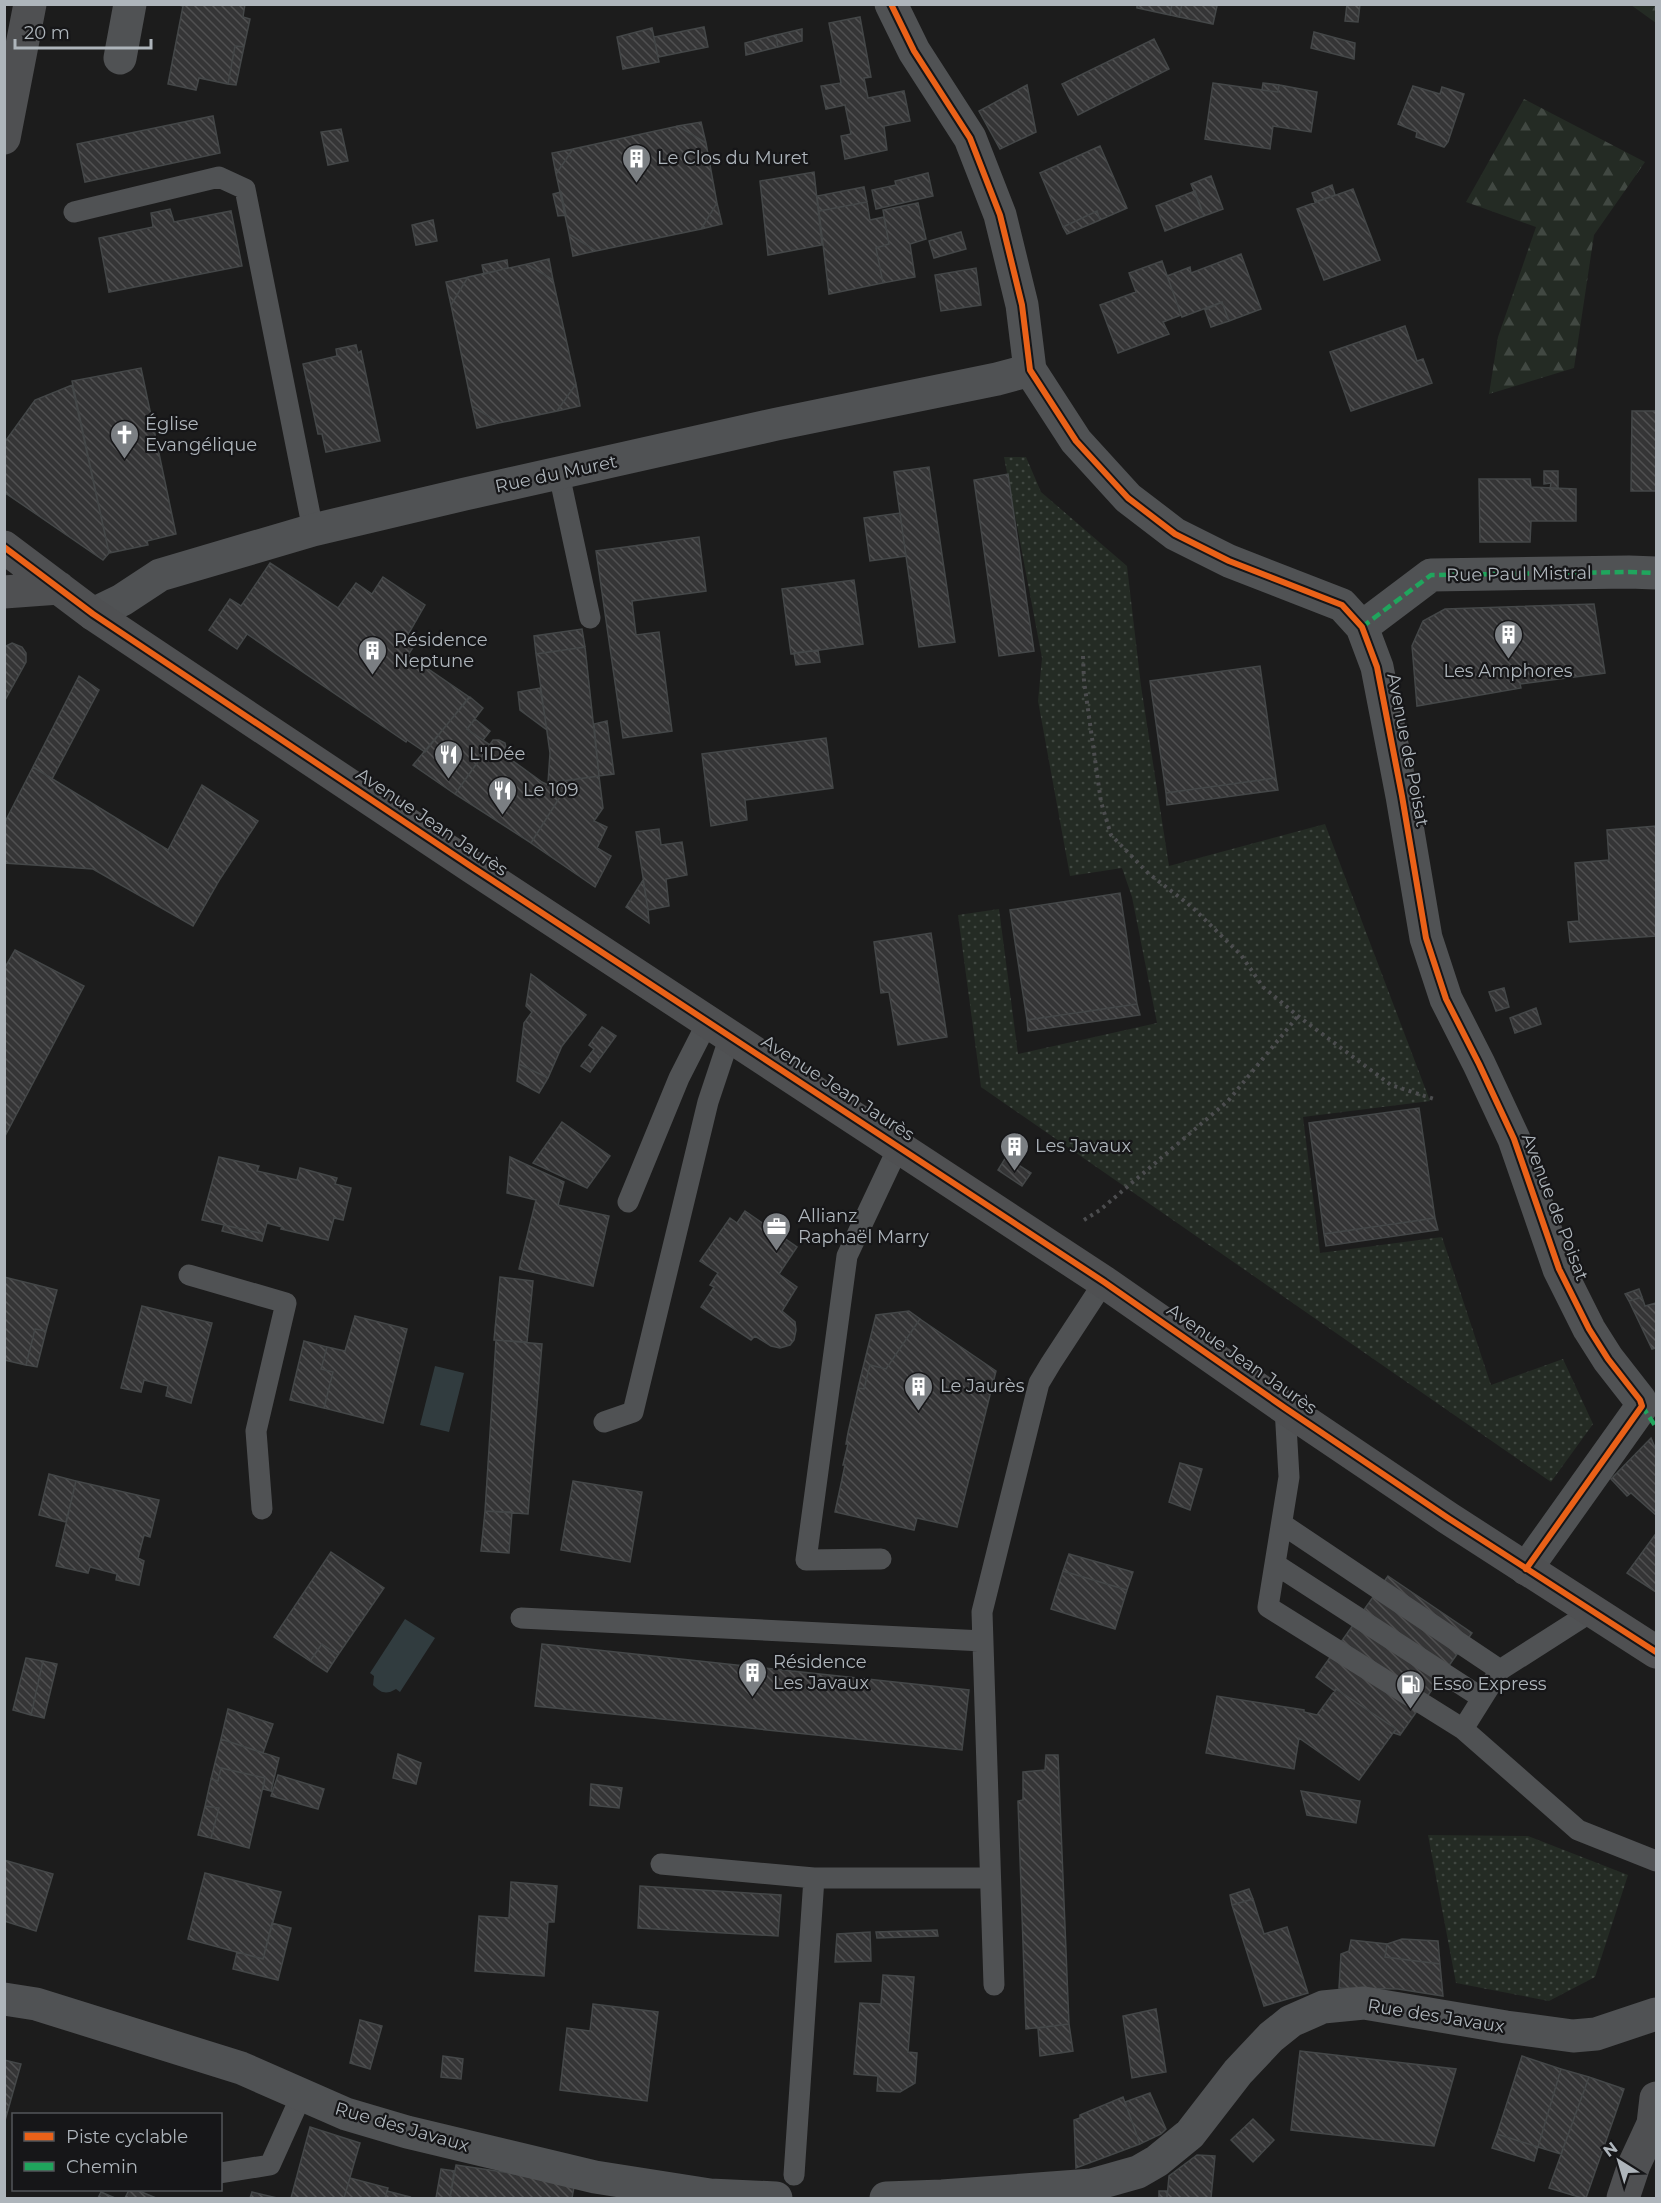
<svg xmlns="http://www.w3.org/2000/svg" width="1661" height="2203" font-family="Montserrat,sans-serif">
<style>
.grass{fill:url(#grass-dots)}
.forest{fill:url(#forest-firs)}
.water{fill:#313c3f}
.building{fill:url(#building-back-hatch);stroke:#444748;stroke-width:1.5}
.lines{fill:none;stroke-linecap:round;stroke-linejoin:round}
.path{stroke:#4c4d4f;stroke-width:4;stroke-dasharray:3 4.5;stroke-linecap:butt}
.lane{stroke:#505254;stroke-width:21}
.street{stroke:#505254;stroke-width:33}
.secondary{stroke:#4f5052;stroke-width:33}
.quiet{stroke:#20a55d;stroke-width:4.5;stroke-dasharray:9 4.5;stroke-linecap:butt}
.cycleway-casing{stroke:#161618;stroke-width:10}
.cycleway{stroke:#ea6118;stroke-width:6}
.labels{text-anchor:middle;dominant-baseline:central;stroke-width:4.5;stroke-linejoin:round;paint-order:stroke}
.poi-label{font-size:18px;fill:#aeb5bb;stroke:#161618;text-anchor:start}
.street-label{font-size:18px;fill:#aeb5bb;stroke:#161618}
</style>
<defs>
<pattern id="grass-dots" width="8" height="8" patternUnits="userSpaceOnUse" patternTransform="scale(1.5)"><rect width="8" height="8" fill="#242b24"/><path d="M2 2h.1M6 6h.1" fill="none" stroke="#414842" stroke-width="1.8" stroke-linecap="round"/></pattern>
<pattern id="forest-firs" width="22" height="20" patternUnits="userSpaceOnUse" patternTransform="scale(1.5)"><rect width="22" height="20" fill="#242b24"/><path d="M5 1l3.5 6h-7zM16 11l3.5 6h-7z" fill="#414842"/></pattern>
<pattern id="building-back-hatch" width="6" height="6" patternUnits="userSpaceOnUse" patternTransform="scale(1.5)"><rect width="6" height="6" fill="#353536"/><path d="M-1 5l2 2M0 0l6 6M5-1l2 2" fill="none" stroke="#505051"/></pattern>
</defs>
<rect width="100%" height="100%" fill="#1c1c1c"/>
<!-- grass -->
<path class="grass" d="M1004,457H1026L1041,492L1127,566L1141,686L1169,866L1325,824L1430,1101L1303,1117L1320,1253L1442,1237L1491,1385L1563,1359L1593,1424L1551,1482L981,1087L958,915L999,909L1018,1054L1157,1023L1132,897L1122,868L1070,876L1038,701L1042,658Z
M1428,1835L1528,1836L1628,1875L1595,1977L1549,2001L1456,1983Z"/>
<!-- forest -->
<path class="forest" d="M1631,5H1656V23Z
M1524,99L1645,162L1594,235L1574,368L1489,394L1498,337L1536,227L1466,202Z"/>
<!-- water -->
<path class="water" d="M435,1366L464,1373L449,1432L420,1425Z
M405,1619L435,1638L400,1692L396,1689C386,1695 381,1693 373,1685L374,1676L370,1673Z"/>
<!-- building -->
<path class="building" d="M175,4H245L243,17L250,19L244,47L235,46L228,84L199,78L196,90L168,84L183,6Z
M1137,4H1172L1170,15L1137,8Z
M1172,4H1182L1179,17L1170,15Z
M1182,4L1217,6L1213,24L1179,17Z
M1347,4H1360L1358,22L1345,21Z
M860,17L871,77L864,78L868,98L904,91L910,121L884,126L887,150L845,159L841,136L851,134L845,105L826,109L821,86L841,83L829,23Z
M704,27L708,47L658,57L654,37Z
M652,28L659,62L623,69L617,37Z
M802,29V41L778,47L776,35Z
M1314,32L1355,43L1354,59L1311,48Z
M776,35L778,47L746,55L745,43Z
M1154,39L1169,69L1078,115L1062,84Z
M235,46L244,47L236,85L228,84Z
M1213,83L1278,92L1279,85L1317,92L1311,132L1273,126L1270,149L1205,139Z
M1263,83L1279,85L1278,92L1262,90Z
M1027,85L1036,132L1000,149L979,111Z
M1413,86L1440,94L1442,87L1464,94L1448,142L1444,147L1416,137L1417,132L1398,124Z
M213,116L220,153L85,182L77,144Z
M701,122L706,143L678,126Z
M678,126L706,143L717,203L701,229L596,251L569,234L556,174L573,149Z
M341,129L348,161L328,165L321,132Z
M1100,146L1127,208L1100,220L1097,211L1063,227L1040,173Z
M573,149L556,174L552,153Z
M814,172L822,245L768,255L760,181Z
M928,173L933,196L876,209L872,190L896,185L895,181Z
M1211,176L1223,209L1204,216L1191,184Z
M1332,185L1335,195L1315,202L1312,193Z
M864,187L867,202L819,211L817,196Z
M1353,189L1380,260L1324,280L1297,209Z
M1195,191L1204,216L1165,231L1156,206Z
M561,192L566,215L558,216L553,194Z
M867,202L870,220L884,217L889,244L876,248L883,283L829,294L819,211Z
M717,203L722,224L701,229Z
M918,203L926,239L910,244L915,277L883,283L876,248L889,244L883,210Z
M170,209L174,222L231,211L242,266L109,292L99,238L153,227L151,213Z
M1097,211L1100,220L1067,234L1063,227Z
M433,220L437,241L416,245L412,225Z
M961,232L966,249L934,258L929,241Z
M569,234L596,251L573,256Z
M1241,254L1261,309L1229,321L1222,302L1182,317L1167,276L1190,267L1191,273Z
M549,259L553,280L527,264Z
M507,260L508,268L484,274L482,265Z
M1162,261L1181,315L1163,322L1169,334L1118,353L1100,305L1136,292L1129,273Z
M527,264L553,280L576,384L557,411L499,423L472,406L451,305L468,277Z
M976,268L981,305L941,311L935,275Z
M468,277L451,305L446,282Z
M1222,302L1229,321L1211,327L1205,310Z
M1405,326L1417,361L1423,359L1432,383L1351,411L1330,352Z
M356,345L358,353L361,351L380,441L326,452L322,434H318L303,364L337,356L336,349Z
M141,368L176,534L147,541L148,545L109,553L72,381Z
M576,384L580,406L557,411Z
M72,385L109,553L103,560L4,492V443L35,400Z
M472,406L499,423L477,428Z
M1632,411H1656V491H1631Z
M929,467L955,642L919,647L894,472Z
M1544,471H1558V489H1550L1551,483L1544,484Z
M1008,474L1034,651L999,656L974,480Z
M1479,479H1530L1531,487L1576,489V521H1531L1530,542H1480Z
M900,513L906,556L870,561L864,518Z
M699,537L706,591L632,601L636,635L659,632L672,731L623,738L596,551Z
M270,563L338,608L356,583L372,594L383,577L425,605L405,640L414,646L408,655L469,697L425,752L407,740L406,742L247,634L237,649L209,630L230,599L241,606Z
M854,580L863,644L791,654L782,589Z
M1594,604L1605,673L1520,684L1521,688L1417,706L1412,646L1423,621L1445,609Z
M582,629L585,647L536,654L534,636Z
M12,643L22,647L26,653V662L4,702V647Z
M585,647L599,776L548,783L550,753L536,654Z
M818,650L820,662L796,665L794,653Z
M1260,666L1276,778L1166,793L1150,681Z
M79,676L99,690L52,779L33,767Z
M540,688L547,730L520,710L518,692Z
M470,697L483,708L467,729L490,745L455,794L413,765Z
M475,719L490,731L483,740L467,729Z
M607,721L614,774L599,776L594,724Z
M826,738L833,788L745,800L747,820L711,826L702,754Z
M493,740H499L505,743L506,748L502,753L542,782L563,792L531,843L455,794Z
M33,767L168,850L202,785L258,821L220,879L193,926L93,869L4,863V824Z
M599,776L603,808L594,821L607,827L597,848L611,856L595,887L531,843L563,792L548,785V783Z
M1276,778L1278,790L1167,805L1166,793Z
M1656,826V936L1570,942L1568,922L1579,921L1575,863L1609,860L1607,830Z
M659,829L661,845L682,842L687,875L666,879L669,906L648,910L636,832Z
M643,880L648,910L649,923L626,907Z
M1120,893L1137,1004L1027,1020L1010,910Z
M931,933L947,1037L898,1045L889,992L881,993L874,942Z
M15,950L84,986L4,1138V969Z
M531,974L586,1015L562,1046L548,1078L519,1064L524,1023L532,1012L526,1006Z
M1504,988L1509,1007L1496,1011L1489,992Z
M1137,1004L1140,1015L1028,1031L1027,1020Z
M1536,1008L1541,1024L1515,1033L1510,1018Z
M602,1027L616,1036L590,1072L581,1066L594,1049L589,1045Z
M519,1064L548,1078L539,1093L517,1081Z
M1419,1108L1435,1218L1324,1234L1309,1123Z
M562,1122L610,1156L587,1188L533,1163Z
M219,1157L259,1166L257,1171L297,1180L300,1168L337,1178L335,1184L351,1188L343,1220L334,1218L328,1240L281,1229L282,1227L267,1223L264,1234L202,1220Z
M510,1157L564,1182L558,1205L609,1216L593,1286L519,1269L536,1200L507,1193Z
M1006,1157L1031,1173L1022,1186L998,1170Z
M745,1211L797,1247L779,1274L797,1287L782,1311L795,1322L796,1330L794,1340L790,1345L780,1348L771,1346L755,1336L751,1340L701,1307L714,1287L710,1285L718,1273L700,1261L730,1218L737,1223Z
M1435,1218L1438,1230L1326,1246L1324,1234Z
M224,1225L264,1234L262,1241L222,1231Z
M4,1277L57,1290L46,1331L35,1329L26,1365L4,1360Z
M500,1277L533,1281L527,1342L494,1340Z
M1639,1289L1642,1297L1629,1301L1625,1294Z
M1642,1297L1645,1306L1656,1303V1348L1652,1349L1629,1301Z
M142,1306L212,1323L191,1403L166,1396L168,1386L144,1380L141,1392L121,1388Z
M909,1311L920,1319L886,1369L870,1365L864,1389L858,1388L876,1315Z
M355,1316L407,1329L383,1423L324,1408L333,1372L321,1369L327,1347L345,1351Z
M920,1319L996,1371L957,1527L917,1518L914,1530L835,1512L845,1465H843L848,1444H846L848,1433L858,1388L864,1389L870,1365L886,1369Z
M35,1329L46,1331L37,1367L26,1365Z
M496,1340L542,1344L528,1514L485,1511Z
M304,1341L327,1347L321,1369L333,1372L324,1408L290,1400Z
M1651,1438L1656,1450V1515L1631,1493L1627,1496L1611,1479Z
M1180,1463L1202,1469L1190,1510L1169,1502Z
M49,1474L76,1481L66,1522L39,1515Z
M76,1481L159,1500L150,1537L144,1535L138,1558L144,1561L139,1585L116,1580L117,1574L90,1567L88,1573L56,1566Z
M573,1481L642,1492L630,1562L561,1550Z
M485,1511L512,1512L509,1553L481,1551Z
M1655,1535L1656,1536V1592L1627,1573Z
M331,1552L384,1588L338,1655L322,1644L310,1661L274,1637Z
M1069,1554L1133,1572L1127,1590L1063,1571Z
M1063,1571L1127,1590L1115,1629L1051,1609Z
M1388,1576L1472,1633L1400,1735L1394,1733L1396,1729L1336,1689L1335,1691L1316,1677Z
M322,1644L338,1655L327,1672L310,1661Z
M542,1644L969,1690L962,1750L535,1706Z
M26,1658L43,1661L31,1715L13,1710Z
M43,1661L57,1664L44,1718L31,1715Z
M1336,1689L1396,1729L1359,1780L1299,1738L1294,1769L1206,1753L1217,1696L1304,1710V1712L1317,1715Z
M228,1709L273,1724L263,1753L221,1739Z
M221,1739L279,1758L271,1791L263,1789L265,1778L221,1768L218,1781L211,1779Z
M398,1754L421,1763L416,1784L393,1778Z
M1046,1755H1058L1069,2024L1026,2029L1018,1801L1023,1800V1772L1045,1770Z
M221,1768L265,1778L249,1848L211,1838L219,1808L205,1806L211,1779L218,1781Z
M278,1775L324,1789L318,1809L271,1796Z
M591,1784L622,1788L619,1808L590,1805Z
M1301,1791L1360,1801L1356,1823L1307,1815Z
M205,1806L219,1808L211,1838L198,1835Z
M4,1860L53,1874L36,1931L4,1921Z
M205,1873L281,1892L263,1959L188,1939Z
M511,1882L557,1886L554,1922H548L544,1976L475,1971L479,1916L509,1918Z
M640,1886L781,1895L778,1936L638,1928Z
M1249,1889L1253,1899L1232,1905L1230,1895Z
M1253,1899L1264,1934L1287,1927L1308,1993L1264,2006L1232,1905Z
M272,1923L291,1928L278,1980L233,1969L237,1952L263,1959Z
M937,1930L938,1936L877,1938L876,1932Z
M870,1932L871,1961L835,1962L837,1934Z
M1402,1939L1438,1941L1440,1964L1385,1957L1387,1944Z
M1351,1940L1387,1944L1385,1957L1440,1964L1443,1996L1398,1989L1339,1988L1341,1954L1349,1951Z
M883,1975L914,1977L908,2052L917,2053L915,2083L900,2092L877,2091L878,2076L854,2074L860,2003L881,2004Z
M593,2004L658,2012L647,2101L560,2090L567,2028L590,2031Z
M1156,2009L1166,2072L1132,2078L1123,2016Z
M360,2020L382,2026L370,2069L350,2063Z
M1069,2024L1073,2051L1040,2056L1038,2028Z
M1300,2051L1456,2069L1434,2146L1291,2130Z
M443,2056L463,2059L461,2079L441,2077Z
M1522,2056L1561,2069L1538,2147L1497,2134Z
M4,2060L21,2064L4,2124Z
M1561,2069L1589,2077L1561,2154L1538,2147Z
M1589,2077L1624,2089L1586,2198H1582L1549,2188Z
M1150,2093L1166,2129L1161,2134L1140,2144L1125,2102Z
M1123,2097L1140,2144L1076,2168L1074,2120L1080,2118V2115Z
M1253,2119L1274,2140L1253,2162L1231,2140Z
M310,2127L360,2143L344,2198H291Z
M1497,2134L1538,2147L1534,2161L1492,2148Z
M1197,2155L1215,2156L1211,2198H1167L1169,2176Z
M456,2165L510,2173L574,2187L572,2198H450Z
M441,2169L454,2171L450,2198H436Z
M350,2178L388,2188L385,2198H344Z
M129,2190H137L156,2198H125Z
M387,2191L410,2197L409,2198H385Z
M1159,2191H1167V2198H1159Z
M101,2192L115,2198H98Z
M252,2192L277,2198H250Z"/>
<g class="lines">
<!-- path -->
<path class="path" d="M1083,656L1084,681L1101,802L1111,835L1148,873L1192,907L1241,955L1263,987L1298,1016L1391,1085L1437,1100
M1084,1220L1100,1210L1228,1101L1298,1016"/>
<!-- lane -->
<path class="lane" d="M74,212L219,177L245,189L313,530
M559,474L590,618
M628,1202L679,1078L708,1021
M189,1275L286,1303L256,1431L262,1509
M1285,1408L1289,1477L1268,1607L1463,1729L1578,1830L1656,1861
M604,1422L633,1412L708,1102L730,1036
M1282,1524L1500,1670
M881,1559L806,1560L847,1256L899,1146
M1275,1564L1482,1698
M521,1618L983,1641
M1463,1729L1500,1670L1594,1610
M661,1864L814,1878H990
M994,1985L982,1612L1039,1383L1051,1363L1104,1282
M220,2173L270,2165L302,2094
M794,2175L814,1878"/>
<!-- street -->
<path class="street" d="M891,4L914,51L970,138L1000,215L1022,305L1030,370L1076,441L1128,498L1175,534L1229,561L1342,605L1362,627L1377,667L1402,796L1426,938L1446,999L1479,1064L1514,1139L1559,1269L1589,1329L1608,1359L1640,1400L1642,1406L1526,1569
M120,58L130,4
M93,614L122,600L160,575L313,530L465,494L777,424L997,379L1030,370
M1362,627L1431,575L1629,572L1656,573
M4,1999L36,2004L241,2068L346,2114L407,2132L595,2177L710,2195L776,2198
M886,2198L942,2196L1092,2185L1138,2172L1157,2161L1190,2134L1238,2072L1271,2037L1291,2021L1323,2007L1364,2003L1506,2027L1573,2036L1596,2034L1656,2014"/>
<!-- secondary -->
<path class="secondary" d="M4,138L30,4
M4,547L93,614L472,867L1104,1282L1285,1408L1448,1518L1656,1652
M4,592L59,588
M1623,2198L1634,2165L1653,2124L1656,2098"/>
<!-- quiet -->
<path class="quiet" d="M1362,627L1431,575L1629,572L1656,573
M1642,1406L1656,1427"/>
<defs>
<path id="cycleway" d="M891,4L914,51L970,138L1000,215L1022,305L1030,370L1076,441L1128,498L1175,534L1229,561L1342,605L1362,627L1377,667L1402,796L1426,938L1446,999L1479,1064L1514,1139L1559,1269L1589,1329L1608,1359L1640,1400L1642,1406L1526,1569
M4,547L93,614L472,867L1104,1282L1285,1408L1448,1518L1656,1652"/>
</defs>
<!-- cycleway casing -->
<use href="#cycleway" class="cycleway-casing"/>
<!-- cycleway -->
<use href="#cycleway" class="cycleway"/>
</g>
<!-- icons -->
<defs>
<symbol id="building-pin" viewBox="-11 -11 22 30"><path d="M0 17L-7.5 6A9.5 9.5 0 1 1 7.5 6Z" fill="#7b7f83" stroke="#161618"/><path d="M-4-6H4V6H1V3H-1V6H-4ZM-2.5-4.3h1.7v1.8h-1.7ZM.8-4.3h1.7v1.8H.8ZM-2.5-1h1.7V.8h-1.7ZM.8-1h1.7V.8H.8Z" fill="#fff"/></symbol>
<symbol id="church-pin" viewBox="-11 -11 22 30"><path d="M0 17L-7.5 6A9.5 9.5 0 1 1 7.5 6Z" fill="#7b7f83" stroke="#161618"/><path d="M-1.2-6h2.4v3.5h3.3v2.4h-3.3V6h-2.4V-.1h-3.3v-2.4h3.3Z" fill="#fff"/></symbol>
<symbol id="restaurant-pin" viewBox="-11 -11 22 30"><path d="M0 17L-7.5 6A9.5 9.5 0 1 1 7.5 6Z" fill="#7b7f83" stroke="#161618"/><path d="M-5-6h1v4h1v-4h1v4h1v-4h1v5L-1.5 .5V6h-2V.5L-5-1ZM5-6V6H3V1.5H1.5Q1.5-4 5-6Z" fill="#fff"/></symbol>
<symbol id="office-pin" viewBox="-11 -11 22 30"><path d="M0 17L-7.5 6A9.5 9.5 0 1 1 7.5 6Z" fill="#7b7f83" stroke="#161618"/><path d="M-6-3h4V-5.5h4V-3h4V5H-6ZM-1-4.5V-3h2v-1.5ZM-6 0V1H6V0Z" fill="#fff"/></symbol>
<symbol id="fuel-pin" viewBox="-11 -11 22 30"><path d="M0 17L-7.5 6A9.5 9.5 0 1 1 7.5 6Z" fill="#7b7f83" stroke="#161618"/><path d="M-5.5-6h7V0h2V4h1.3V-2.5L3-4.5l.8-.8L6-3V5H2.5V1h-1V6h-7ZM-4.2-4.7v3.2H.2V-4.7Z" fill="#fff"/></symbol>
</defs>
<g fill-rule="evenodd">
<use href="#building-pin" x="620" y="142" width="33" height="45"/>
<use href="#church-pin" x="108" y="418" width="33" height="45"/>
<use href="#building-pin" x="1492" y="618" width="33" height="45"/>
<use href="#building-pin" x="356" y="634" width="33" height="45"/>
<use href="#restaurant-pin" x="432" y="738" width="33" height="45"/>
<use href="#restaurant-pin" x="486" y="774" width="33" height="45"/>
<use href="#building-pin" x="998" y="1130" width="33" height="45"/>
<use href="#office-pin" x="760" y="1210" width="33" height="45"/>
<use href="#building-pin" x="902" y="1370" width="33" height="45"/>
<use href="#building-pin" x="736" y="1656" width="33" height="45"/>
<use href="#fuel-pin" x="1394" y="1668" width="33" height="45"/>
</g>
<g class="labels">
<!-- poi labels -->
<g class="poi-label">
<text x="657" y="158">Le Clos du Muret</text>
<text x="145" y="424">Église<tspan x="145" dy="21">Evangélique</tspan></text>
<text x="394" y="640">Résidence<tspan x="394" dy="21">Neptune</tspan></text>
<text x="1508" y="671" text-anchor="middle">Les Amphores</text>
<text x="469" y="754">L'IDée</text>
<text x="523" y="790">Le 109</text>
<text x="1035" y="1146">Les Javaux</text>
<text x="798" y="1216">Allianz<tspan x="798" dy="21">Raphaël Marry</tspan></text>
<text x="940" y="1386">Le Jaurès</text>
<text x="773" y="1662">Résidence<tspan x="773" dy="21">Les Javaux</tspan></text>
<text x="1432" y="1684">Esso Express</text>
</g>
<!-- street labels -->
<g class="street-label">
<text transform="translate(556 474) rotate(-12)">Rue du Muret</text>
<text transform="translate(1519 574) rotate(-1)">Rue Paul Mistral</text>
<text transform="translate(1408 750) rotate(79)">Avenue de Poisat</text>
<text transform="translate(432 822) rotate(34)">Avenue Jean Jaurès</text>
<text transform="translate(838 1088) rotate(33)">Avenue Jean Jaurès</text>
<text transform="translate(1555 1207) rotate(69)">Avenue de Poisat</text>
<text transform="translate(1242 1359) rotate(35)">Avenue Jean Jaurès</text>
<text transform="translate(1436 2016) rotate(9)">Rue des Javaux</text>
<text transform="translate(402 2127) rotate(16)">Rue des Javaux</text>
</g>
</g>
<!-- border -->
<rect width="1661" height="2203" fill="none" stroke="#aeb5bb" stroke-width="12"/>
<!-- legend -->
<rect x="12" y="2113" width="210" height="78" fill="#161618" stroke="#535659" stroke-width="1.5"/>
<rect x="24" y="2132" width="30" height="9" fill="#ea6118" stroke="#535659" stroke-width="1.5"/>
<text x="66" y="2143" font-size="18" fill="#aeb5bb">Piste cyclable</text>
<rect x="24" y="2162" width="30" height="9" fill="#20a55d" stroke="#535659" stroke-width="1.5"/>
<text x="66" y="2173" font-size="18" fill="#aeb5bb">Chemin</text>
<!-- north arrow -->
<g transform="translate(1619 2161) rotate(323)" stroke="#161618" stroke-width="4.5" paint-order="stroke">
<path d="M0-4.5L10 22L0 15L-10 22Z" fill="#aeb5bb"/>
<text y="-9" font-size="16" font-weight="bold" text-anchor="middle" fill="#aeb5bb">N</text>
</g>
<!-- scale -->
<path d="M15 39v9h136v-9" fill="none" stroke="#aeb5bb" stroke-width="3"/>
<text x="24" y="39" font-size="18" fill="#aeb5bb" stroke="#161618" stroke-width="4.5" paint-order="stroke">20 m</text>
</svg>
